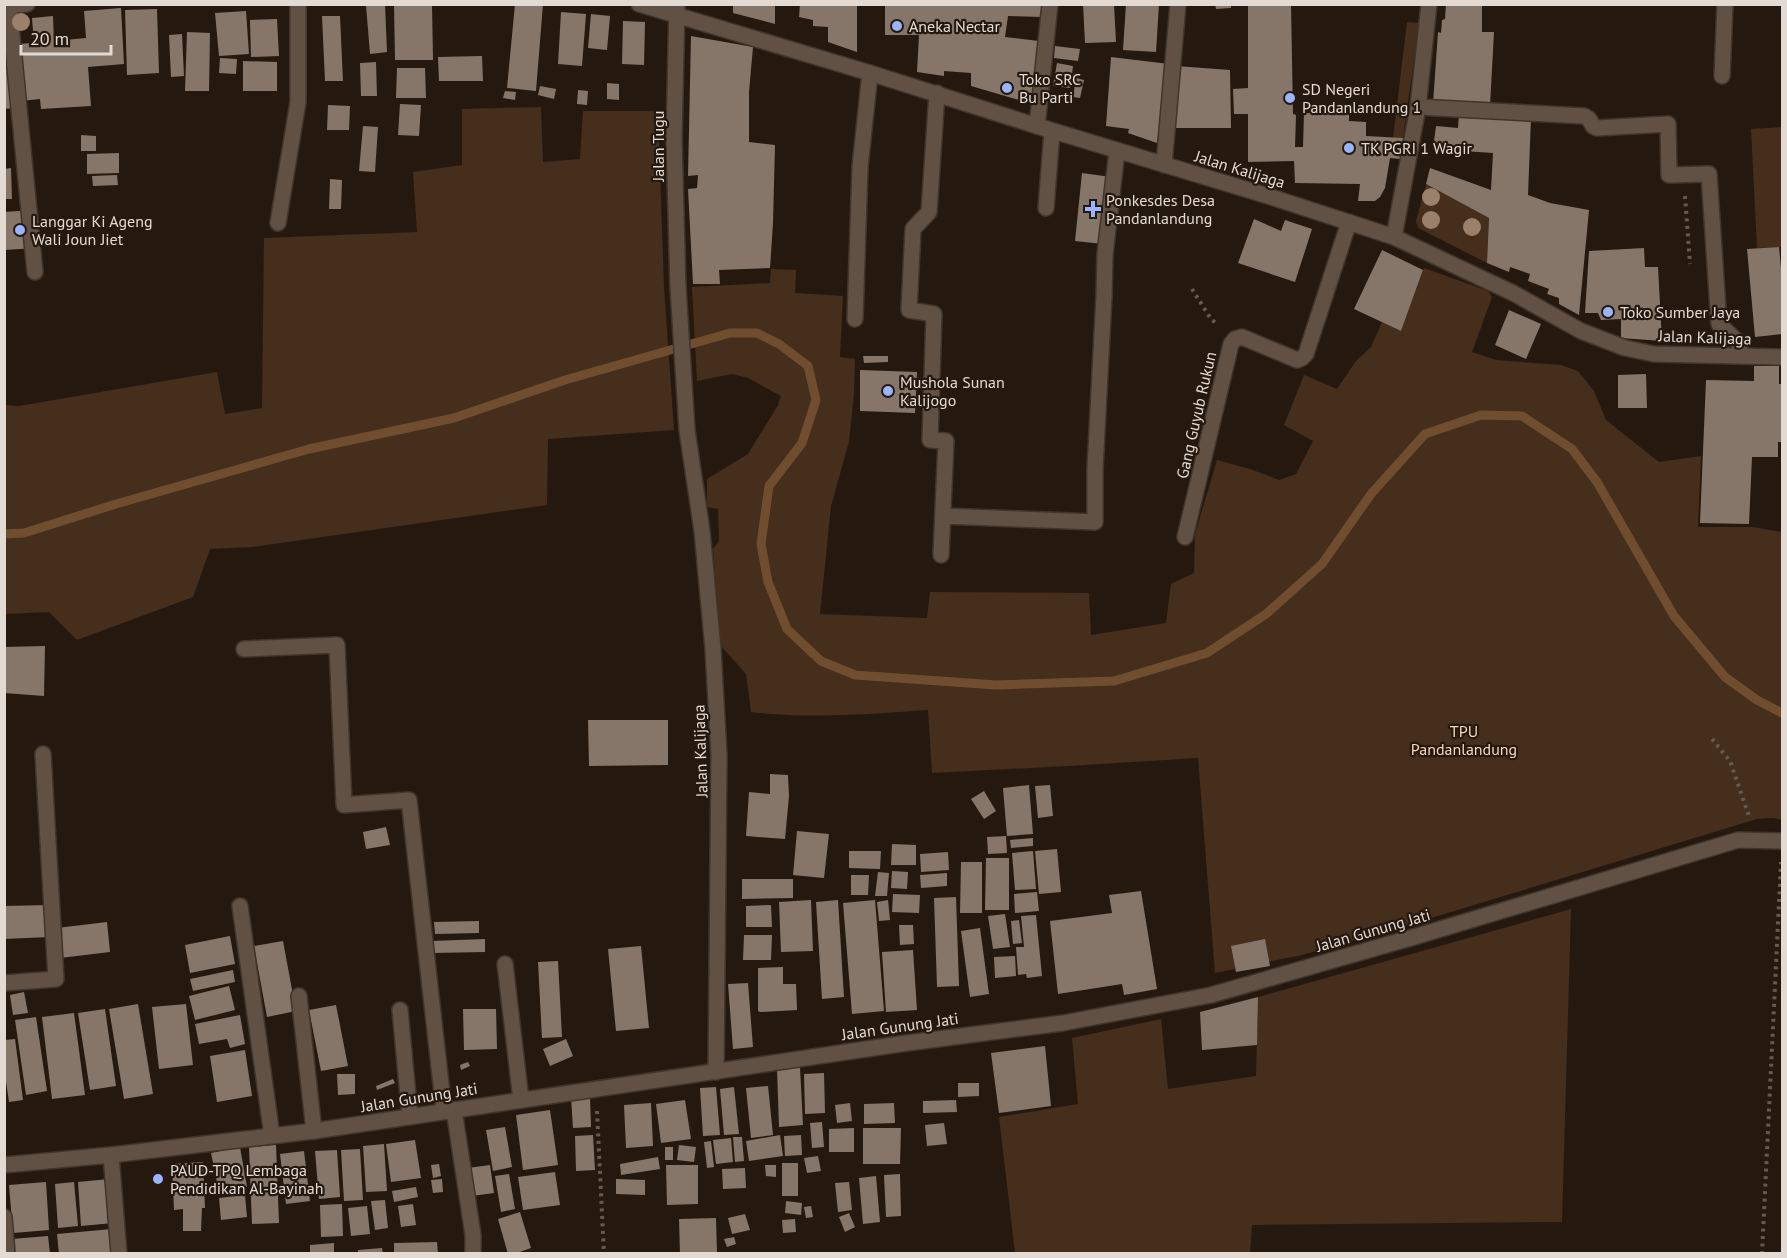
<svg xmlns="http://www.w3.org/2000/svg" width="1787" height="1258" font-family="'PT Sans',sans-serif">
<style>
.green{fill:#452e1c}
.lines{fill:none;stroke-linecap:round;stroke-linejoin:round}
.stream{stroke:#714d30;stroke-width:9}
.building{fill:#86766a}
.lane-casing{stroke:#40342b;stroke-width:18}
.street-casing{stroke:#40342b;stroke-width:18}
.path{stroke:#655a51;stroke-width:4;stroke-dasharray:3 4.5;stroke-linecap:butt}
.lane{stroke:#615144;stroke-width:15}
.street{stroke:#615144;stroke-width:15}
.tree{fill:#9b816c}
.poi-dot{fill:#9bb4fd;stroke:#25190f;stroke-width:2}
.labels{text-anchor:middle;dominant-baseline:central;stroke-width:4.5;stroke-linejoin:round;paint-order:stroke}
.poi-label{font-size:16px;fill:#e3dad4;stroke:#25190f;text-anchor:start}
.street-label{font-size:16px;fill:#e3dad4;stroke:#25190f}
.park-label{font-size:16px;fill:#fbd6b9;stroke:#25190f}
</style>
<rect width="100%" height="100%" fill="#25190f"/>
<!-- green -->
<path class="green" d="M1407,22L1419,23L1403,138H1393Z
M541,107L543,162L580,159L583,111H658L664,287L674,430L548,439L547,505L253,547L210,549L193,597L77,640L49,612L5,614V405L19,406L217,372L225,414L262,408L264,238L417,232L413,172L462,165V109Z
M1782,127V247L1757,248L1751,129Z
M1426,184L1489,218L1487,263L1418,228L1416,221Z
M1424,268L1488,291L1492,297L1472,352L1496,360L1561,365L1578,371L1594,391L1606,420L1659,462L1701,456L1698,527H1753L1782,532V820L1773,818L1757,819L1395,929L1302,955L1215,973L1198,758L1068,766L932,773L928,710C869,714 810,719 751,712L746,674L720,645L713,549L719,541L718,509L707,507V479L748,454L778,405L781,396L748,378L732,374L697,381L692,287L770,283L771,269L796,270L795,293L843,296L840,357L855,359L854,394L849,442L831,506L820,614L927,618L930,592L1089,593L1091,635L1166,623L1171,584L1194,573L1195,534L1217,460L1250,469L1279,480L1296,474L1313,441L1284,425L1304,375L1337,389L1356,361L1371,347L1382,322L1401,331Z
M1571,909L1562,1222L1252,1225L1250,1253H1015L999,1117L1078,1104L1072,1038L1161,1019L1168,1089L1256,1076L1258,997Z"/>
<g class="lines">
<!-- stream -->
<path class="stream" d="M4,534L24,533L116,504L309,449L454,418L565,380L730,333H757L779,344L808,366L816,400L802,443L769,486L761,544L768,582L787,629L821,661L855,675L996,685L1114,681L1207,653L1266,614L1322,564L1371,494L1425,434L1481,415L1522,416L1572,449L1597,482L1674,616L1725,677L1757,700L1782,713"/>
</g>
<!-- building -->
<path class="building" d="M385,4L387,52L370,54L366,5Z
M394,4H432L433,60H395Z
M515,4H543L536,91L507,88Z
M733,4H775V24L733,13Z
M800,4H857V52L828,42V27L813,26V20L799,17Z
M1083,4H1114L1116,42L1085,43Z
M1126,4H1159L1156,52L1123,50Z
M1215,4H1231V8L1216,9Z
M1248,4H1291L1293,114L1296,115L1295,147H1303L1304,113H1349V121L1366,122V136L1403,138L1400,159L1390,158L1385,188L1380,197L1375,201H1358L1360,184L1295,183L1294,161L1248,162V114H1234L1233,89L1248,88Z
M1446,4H1482V32H1494L1490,106L1433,104L1438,32L1441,33L1442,20L1445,19Z
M885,5H1044L1043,17L1008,16L1005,37L1039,41L1033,104L971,86V73L944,71V76L917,72L919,35H885Z
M121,8L124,64L88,67L91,106L41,109L40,99L21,101L17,44L34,43L32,18L53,16L54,41L86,38L84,11Z
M157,9L159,73L127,75L125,10Z
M246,11L249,54L219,56L215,13Z
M561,12L586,14L582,66L558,64Z
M591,14L610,16L607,50L588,48Z
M322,16H340L343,81H325Z
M277,19L279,56L251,57L250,20Z
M623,21L645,22L644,65L622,64Z
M187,32L210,33L209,91H185Z
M182,34L184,76L171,77L169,35Z
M691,36L753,47L749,92V142L775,145L773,223L770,268L719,270L720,284H693L688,189L697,188L698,175L688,176Z
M10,38L15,108L4,109V39Z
M1055,46L1080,49L1078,61L1054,58Z
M482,56L483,81H439L438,57Z
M1111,57L1169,64L1157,143L1128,133L1129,129L1106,126Z
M220,58L237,59L236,74L219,73Z
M243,61L277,62V91H243Z
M376,62L377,96H361L360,63Z
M1057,63L1073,66L1070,88L1053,86Z
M1176,66L1230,70L1231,128H1171Z
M397,68H425L426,98H396Z
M1076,78L1084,80L1080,98L1073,97Z
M607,83L619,84V100L607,99Z
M540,86L556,89L554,99L538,95Z
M578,90L588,91L587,105L577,104Z
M505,91L516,92L515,100L503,98Z
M400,104L421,105L419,136L398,135Z
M328,105L350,106L349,130H327Z
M1459,113L1531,118L1528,195L1550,203L1589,210L1579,315L1559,304V298L1547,294L1549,289L1528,281L1530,274L1510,267L1509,272L1487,263L1489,218L1426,184L1430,168L1491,190L1493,153L1433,149L1436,126L1458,128Z
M363,126L378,127L375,172L359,171Z
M81,135L96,136V151H81Z
M119,153V173L87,174V154Z
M11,168L12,199H4V169Z
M1082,173L1111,177L1103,244L1075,241Z
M117,175L118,185L93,186L92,176Z
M330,179L342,180L341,209H329Z
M34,210L37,248L4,250V212Z
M1254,219L1281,231L1285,220L1312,229L1295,282L1238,263Z
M1779,247L1782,279V334L1755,337L1747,249Z
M1644,248L1645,267H1658L1662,341L1621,338V319L1601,320L1598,313H1585L1589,251Z
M1382,250L1423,270L1401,331L1354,309Z
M1509,310L1541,324L1526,359L1495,345Z
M863,356H888V362L864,363Z
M1754,366H1779V384H1782V442H1778V457H1752L1749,524L1700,523L1706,380L1754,381Z
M860,370L917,372L915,413L860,411Z
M1646,374L1647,408H1618V375Z
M45,646L44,696L4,693V647Z
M588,720H668V765L589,766Z
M770,774L788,775L789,796L785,839L746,836L749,792L770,794Z
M1029,785L1033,834L1007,836L1003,788Z
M1050,785L1053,816L1038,818L1035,786Z
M984,791L996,811L984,819L971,799Z
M386,827L390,845L366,849L363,832Z
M797,831L829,834L824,878L793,875Z
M1006,836L1007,853L988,854L987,837Z
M1033,838V846L1011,848L1010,840Z
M892,844L916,845V865H891Z
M1057,849L1061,892L1039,894L1035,851Z
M849,851H881L880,869L849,868Z
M1033,851L1036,889L1015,890L1012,853Z
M948,852L949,870L921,872L920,854Z
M986,858H1009V910H985Z
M961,862H982V913H960Z
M892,871L908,872L907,889L891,888Z
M878,872L889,873L887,896H875Z
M947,873V886L921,888L920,875Z
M851,875H869L868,895H851Z
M742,879H793V898L742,899Z
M1141,891L1157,989L1124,995L1122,984L1058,994L1050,921L1112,913L1109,895Z
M1037,892L1039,911L1015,913L1014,894Z
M893,894L920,895L919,913L892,912Z
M956,897L959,986L937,987L934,898Z
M811,900L813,951L781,952L779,902Z
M838,900L844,997L822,999L816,902Z
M875,900L884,1011L852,1014L843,903Z
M888,900L890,920L879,921L877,902Z
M48,905L49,937L4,939V906Z
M771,905L772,927H746V906Z
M1005,914L1010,947L993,949L988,916Z
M1036,915L1042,976L1027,978L1026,974L1018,975L1016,947H1024L1021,916Z
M1019,920L1022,943L1013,944L1011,921Z
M479,921V933L435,934L434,922Z
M107,922L110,952L60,958L57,928Z
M899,925H913L914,944L900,945Z
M980,928L989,994L970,997L961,931Z
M744,935H772L771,960H743Z
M230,936L235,964L190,973L185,945Z
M485,939V952L432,953V941Z
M1265,939L1270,966L1236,972L1231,946Z
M283,941L296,1011L267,1017L254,946Z
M641,946L649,1028L616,1031L608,949Z
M913,950L917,1010L886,1012L882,952Z
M1015,956L1016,976L995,978L994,957Z
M558,961L562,1037L542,1038L538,962Z
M783,967V984H796L797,1010L760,1012L758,1011V968Z
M233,970L235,982L193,991L190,979Z
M748,983L753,1047L733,1049L728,984Z
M229,986L235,1010L195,1020L189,996Z
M24,992L28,1013L13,1015L10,995Z
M1258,997L1257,1045L1202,1050L1200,1012Z
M138,1004L153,1094L124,1099L109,1009Z
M186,1004L193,1065L159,1069L152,1007Z
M336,1005L348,1066L321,1071L309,1010Z
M105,1009L116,1086L90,1090L78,1013Z
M463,1009H496L497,1049L464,1050Z
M74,1013L85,1095L52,1099L42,1017Z
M240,1015L245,1044L230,1048L227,1039L199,1044L195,1024Z
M36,1017L47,1091L26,1095L15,1020Z
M15,1039L23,1100L9,1102L4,1068V1040Z
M566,1039L573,1056L550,1066L543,1049Z
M1045,1046L1051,1106L999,1113L991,1053Z
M245,1050L252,1096L217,1102L210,1056Z
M468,1062L470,1066L461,1070L460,1065Z
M800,1067L803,1125L779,1127L777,1068Z
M824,1073L825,1113L805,1114L804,1074Z
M337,1074H355V1094L338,1095Z
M393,1079L395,1083L377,1090L376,1086Z
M958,1083H979V1096L958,1097Z
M768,1086L773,1135L751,1138L746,1088Z
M716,1087L720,1135L703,1136L700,1088Z
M734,1087L739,1134L724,1135L720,1089Z
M590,1096L591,1127L573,1128L571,1097Z
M685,1100L691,1139L661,1143L656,1104Z
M956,1100L957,1112L923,1113V1101Z
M651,1103L653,1146L626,1148L624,1105Z
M850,1103L852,1121L837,1123L835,1105Z
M894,1103L895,1123L864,1124V1104Z
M550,1110L558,1165L523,1170L516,1115Z
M822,1122L824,1147L812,1148L810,1123Z
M944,1123L947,1144L927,1146L925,1125Z
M505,1127L512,1167L493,1171L486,1130Z
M854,1128V1152H829V1129Z
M863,1128H901L900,1164H863Z
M593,1135L595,1170L576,1171L575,1136Z
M780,1135L783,1156L749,1161L746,1141Z
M801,1135L802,1155L785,1156L784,1136Z
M733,1137H742L744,1161L735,1162Z
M731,1138L733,1162L716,1164L713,1140Z
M415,1140L421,1178L391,1182L386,1144Z
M711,1141L714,1167L707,1168L704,1142Z
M384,1144L387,1191L366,1192L363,1146Z
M276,1145L279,1223L252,1224L249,1147Z
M679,1145L696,1147L694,1162L677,1160Z
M240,1147L247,1187L219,1192L211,1153Z
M665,1147H673V1160H665Z
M360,1149L363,1200L344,1201L341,1150Z
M337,1150L340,1197L319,1199L315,1151Z
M304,1151L310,1201L286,1204L280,1154Z
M818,1156L821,1171L807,1173L804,1158Z
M658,1157L660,1169L621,1175L620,1164Z
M203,1162L205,1208H202L201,1231H183V1209L174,1210L172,1164Z
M782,1163H798V1196H782Z
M439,1164L441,1176L433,1178L431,1165Z
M490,1165L494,1193L472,1196L468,1168Z
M666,1165H698V1204L667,1205Z
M765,1165H776V1177L766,1176Z
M745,1168L746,1188L723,1189L722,1169Z
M555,1172L560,1205L523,1210L518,1177Z
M509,1174L515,1209L501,1212L495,1176Z
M900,1174L901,1216L886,1217L884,1175Z
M876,1176L880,1222L863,1224L859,1178Z
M109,1179L113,1223L81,1226L78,1182Z
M442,1179L443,1192L433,1193L431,1180Z
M616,1179L645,1180V1195L616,1194Z
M46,1182L49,1230L13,1233L9,1185Z
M74,1182L78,1226L58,1228L55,1184Z
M849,1182L852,1210L838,1212L835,1183Z
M416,1187L418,1197L394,1202L392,1191Z
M245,1195L247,1217L221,1220L219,1198Z
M385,1200L388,1228L375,1230L371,1201Z
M786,1201L802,1203L801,1215L785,1213Z
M342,1204L343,1236L321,1237L320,1205Z
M413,1204L416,1225L401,1227L398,1206Z
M367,1206L370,1234L351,1236L348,1208Z
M811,1206L813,1217L806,1218L804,1207Z
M520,1212L531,1248L514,1254H508L498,1219Z
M849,1213L855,1227L845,1232L839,1217Z
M745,1214L750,1230L732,1234L728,1218Z
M716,1218L717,1254H680L679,1219Z
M795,1219L796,1232L783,1233L782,1220Z
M112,1229L114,1254H59L57,1234Z
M48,1236L50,1254H14L12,1239Z
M734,1237L736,1244L727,1247L724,1239Z
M437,1242L438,1254H394V1243Z
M334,1243V1254H310V1245Z
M382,1248L383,1254H358V1250Z"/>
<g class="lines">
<defs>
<path id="lane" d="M1722,76L1725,4
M937,93L929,212L913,229L909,310L934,314L930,440L946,441L941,555
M1418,107L1584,116L1589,119L1593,126L1597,128L1668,124L1669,175L1709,174L1719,324L1739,343L1741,356
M1037,126L1050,4
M1046,208L1052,131
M855,319L860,167L870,73
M943,516L1095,522V469L1104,296L1105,254L1117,151
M244,649L337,645L344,805L409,800L444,1111
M4,983L56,979L43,754
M299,996L314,1131
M111,1155L119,1254
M4,1217L7,1254"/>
<path id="street" d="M639,4L870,73L1037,126L1268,196L1394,237L1513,293L1581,331L1625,348L1654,354L1782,357
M677,4L674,139L678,287L687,430L702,531L713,649L719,755L716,1072
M4,6L27,4
M9,6L35,272
M1164,165L1178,4
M278,223L298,102V4
M1394,237L1418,107L1429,4
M1185,537L1231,344L1235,339L1242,337L1297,360L1302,358L1306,354L1349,222
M240,906L272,1136
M505,964L521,1100
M400,1010L410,1117
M454,1110L473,1235V1254
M4,1165L111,1155L314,1131L907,1043L1063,1023L1211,995L1414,937L1738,840L1782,841"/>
</defs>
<!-- lane casing -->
<use href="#lane" class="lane-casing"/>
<!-- street casing -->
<use href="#street" class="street-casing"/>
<!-- path -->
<path class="path" d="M1685,196L1690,264
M1192,289L1211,319L1218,325
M1712,739L1730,761L1750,819
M597,1111L604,1254
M1762,1254L1781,862"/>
<!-- lane -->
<use href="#lane" class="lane"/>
<!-- street -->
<use href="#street" class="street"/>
</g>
<!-- trees -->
<g class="tree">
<circle cx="21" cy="22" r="9"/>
<circle cx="1431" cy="197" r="9"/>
<circle cx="1431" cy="220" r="9"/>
<circle cx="1472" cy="227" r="9"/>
</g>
<!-- markers -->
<g class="poi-dot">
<circle cx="897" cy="26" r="6"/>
<circle cx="1007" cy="88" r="6"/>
<circle cx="1290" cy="98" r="6"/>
<circle cx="1349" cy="148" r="6"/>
<path d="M1090 200h6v6h6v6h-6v6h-6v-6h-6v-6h6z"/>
<circle cx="20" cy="230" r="6"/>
<circle cx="1608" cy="312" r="6"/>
<circle cx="888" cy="391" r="6"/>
<circle cx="158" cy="1179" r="6"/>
</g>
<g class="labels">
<!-- poi labels -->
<g class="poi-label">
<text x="909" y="26">Aneka Nectar</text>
<text x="1019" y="79">Toko SRC<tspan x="1019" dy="18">Bu Parti</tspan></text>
<text x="1302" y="89">SD Negeri<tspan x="1302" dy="18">Pandanlandung 1</tspan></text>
<text x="1361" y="148">TK PGRI 1 Wagir</text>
<text x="1106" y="200">Ponkesdes Desa<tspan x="1106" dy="18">Pandanlandung</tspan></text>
<text x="32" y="221">Langgar Ki Ageng<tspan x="32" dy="18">Wali Joun Jiet</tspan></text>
<text x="1620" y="312">Toko Sumber Jaya</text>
<text x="900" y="382">Mushola Sunan<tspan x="900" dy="18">Kalijogo</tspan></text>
<text x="170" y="1170">PAUD-TPQ Lembaga<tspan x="170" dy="18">Pendidikan Al-Bayinah</tspan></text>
</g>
<!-- street labels -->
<g class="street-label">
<text transform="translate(658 146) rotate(-90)">Jalan Tugu</text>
<text transform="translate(1240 169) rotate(17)">Jalan Kalijaga</text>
<text transform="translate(1705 337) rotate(2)">Jalan Kalijaga</text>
<text transform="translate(1196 415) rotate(-77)">Gang Guyub Rukun</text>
<text transform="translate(700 751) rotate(-92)">Jalan Kalijaga</text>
<text transform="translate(1373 930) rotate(-16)">Jalan Gunung Jati</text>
<text transform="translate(900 1026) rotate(-8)">Jalan Gunung Jati</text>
<text transform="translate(419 1097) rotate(-9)">Jalan Gunung Jati</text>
</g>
<!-- park labels -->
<g class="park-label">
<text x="1464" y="731">TPU<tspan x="1464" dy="18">Pandanlandung</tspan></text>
</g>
</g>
<!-- border -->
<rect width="1787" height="1258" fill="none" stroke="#e3dad4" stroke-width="12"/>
<!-- scale -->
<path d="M21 45v9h90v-9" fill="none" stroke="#e3dad4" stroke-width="3"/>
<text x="30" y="45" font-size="18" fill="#e3dad4" stroke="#25190f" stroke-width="4.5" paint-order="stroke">20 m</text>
</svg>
